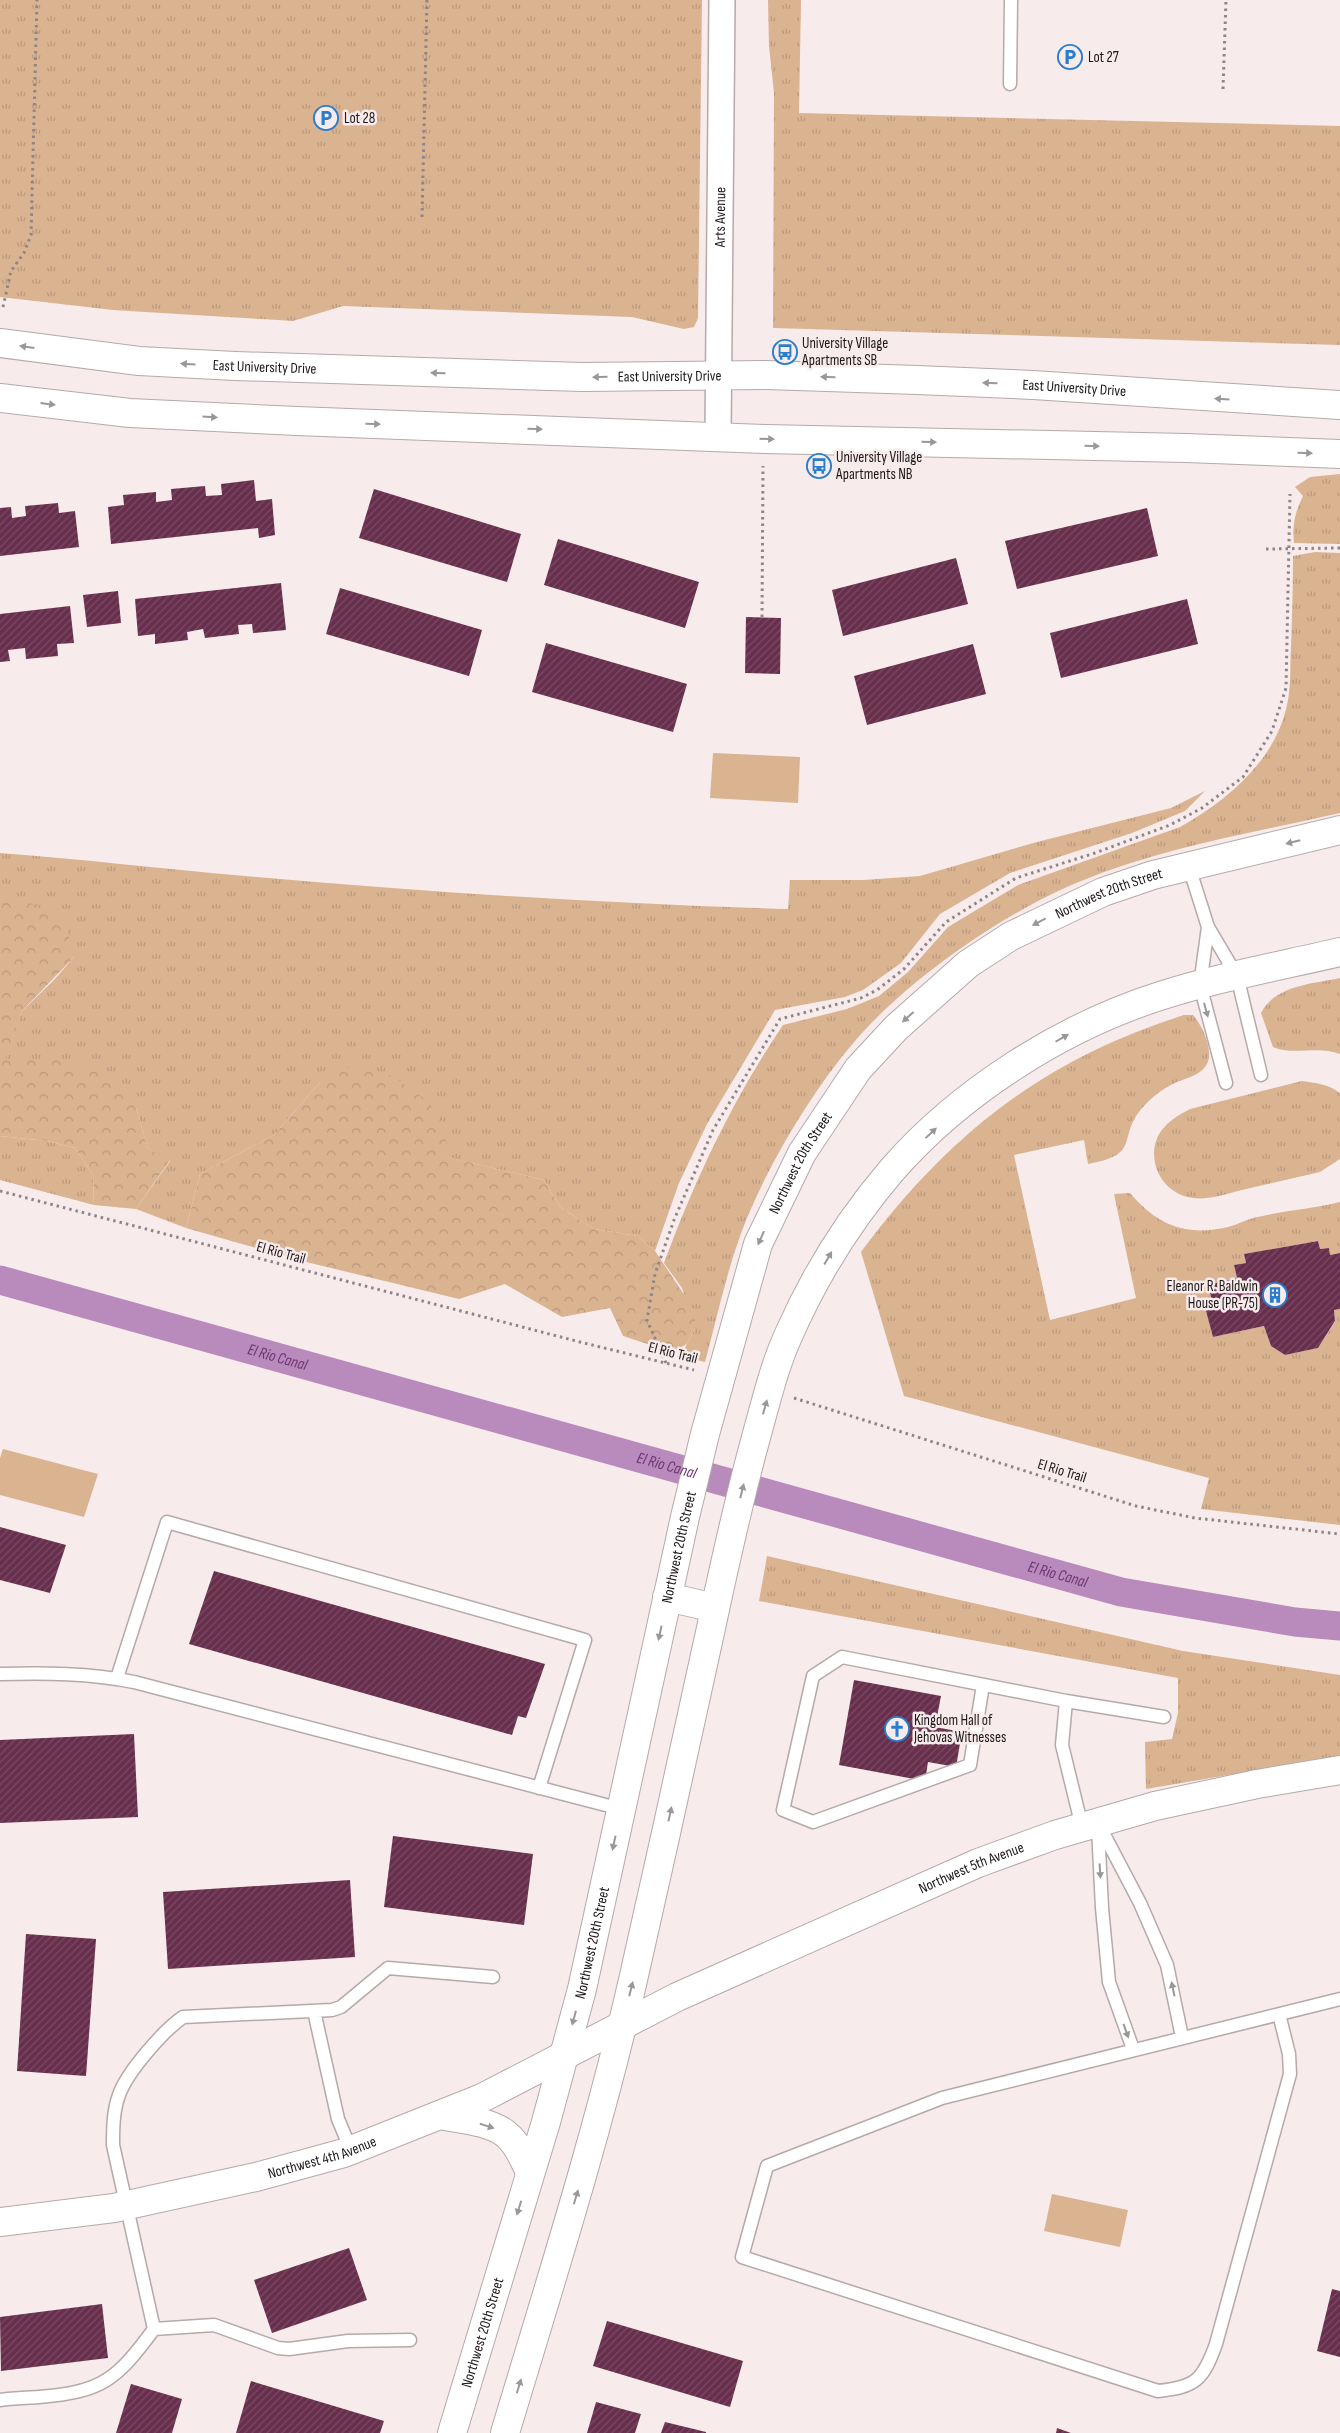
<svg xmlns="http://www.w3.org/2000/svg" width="1340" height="2433" font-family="'Sofia Sans Condensed',sans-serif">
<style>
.grass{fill:url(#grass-tufts)}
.forest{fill:url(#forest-crowns)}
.park{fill:#dab391}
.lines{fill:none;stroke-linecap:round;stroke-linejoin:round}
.canal{stroke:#b98abc;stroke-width:29}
.building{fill:url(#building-hatch)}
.lane-casing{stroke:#b5a9aa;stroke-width:15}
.street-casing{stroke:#b5a9aa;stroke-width:28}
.secondary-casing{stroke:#b5a9aa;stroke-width:30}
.path{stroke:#8f8586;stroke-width:3;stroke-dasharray:2.5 4;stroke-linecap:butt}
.lane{stroke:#fff;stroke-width:12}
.street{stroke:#fff;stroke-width:25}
.secondary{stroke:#fff;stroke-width:28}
.oneway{fill:#999797}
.labels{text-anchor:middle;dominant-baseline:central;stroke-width:5;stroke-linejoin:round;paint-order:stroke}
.poi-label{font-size:15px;fill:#1c1718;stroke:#f8ebec;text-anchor:start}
.street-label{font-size:15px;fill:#1c1718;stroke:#f8ebec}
.water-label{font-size:16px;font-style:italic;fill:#6d3372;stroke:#f8ebec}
</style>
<defs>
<pattern id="grass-tufts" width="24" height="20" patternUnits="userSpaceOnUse" patternTransform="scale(1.25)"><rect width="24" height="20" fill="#dab391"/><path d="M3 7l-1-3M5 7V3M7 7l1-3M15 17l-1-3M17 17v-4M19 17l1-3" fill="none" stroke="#ba997c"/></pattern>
<pattern id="forest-crowns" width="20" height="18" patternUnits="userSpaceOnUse" patternTransform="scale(1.25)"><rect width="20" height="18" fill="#dab391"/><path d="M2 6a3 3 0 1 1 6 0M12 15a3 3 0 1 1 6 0" fill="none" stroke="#ba997c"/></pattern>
<pattern id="building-hatch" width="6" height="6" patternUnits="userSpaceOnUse" patternTransform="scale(1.25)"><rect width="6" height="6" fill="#682f4d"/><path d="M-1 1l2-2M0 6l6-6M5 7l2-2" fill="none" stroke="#794b63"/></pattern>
</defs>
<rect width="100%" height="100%" fill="#f8ebec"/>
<!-- grass -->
<path class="grass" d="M0,0H702L698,318L694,327L684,329L632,317L343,306L293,321L113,310L0,297Z
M768,0H801L799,113L1340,126V345L773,328L774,93L769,46Z
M1340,474V544L1294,543C1292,524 1295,513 1303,496L1295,487L1310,477Z
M1315,552L1340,553V813C1253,833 1164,847 1081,881C1007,911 916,974 862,1033C817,1083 773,1156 747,1218C728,1264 718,1314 705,1362L681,1356L695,1328L682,1288L664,1263C695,1179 733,1099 783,1025L847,1009L879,996L908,972L948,927L1018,885L1180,827C1230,799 1282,755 1289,693C1291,678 1290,662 1291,647C1292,617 1293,586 1293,556Z
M1205,791L1185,811L1132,833L1010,873L940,914L901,963L863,990L845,997L775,1010L707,1124L679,1183L655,1251L638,1236L594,1229L560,1207L544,1180L446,1157V1126L320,1082L274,1135L200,1174L186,1228L136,1209L170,1161L148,1148L136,1108L61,1060H5L22,1011L54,980L74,957L28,902H0V853C82,859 163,869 245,876C426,892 606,904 788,909L790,880H863L920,876L1037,842L1171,808Z
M1340,978V1054C1317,1045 1293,1056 1273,1047L1261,1013C1275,985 1313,984 1340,978Z
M1184,1015H1193C1202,1025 1214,1050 1207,1064C1200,1077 1183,1078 1171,1085C1161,1090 1151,1098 1144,1106C1115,1137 1144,1154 1088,1164L1084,1140L1014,1155L1050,1320L1136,1298L1114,1194L1130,1193C1157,1225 1186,1237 1228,1227C1237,1225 1245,1220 1253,1218C1281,1211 1311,1209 1340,1202V1253L1330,1255L1329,1248L1320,1249L1318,1241L1244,1254L1246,1263L1234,1265L1237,1278L1208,1285L1213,1305L1206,1308L1213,1337L1264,1326L1271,1346L1285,1355L1318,1348L1335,1322L1334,1310L1340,1309V1525L1201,1509L1209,1478L904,1396L861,1252C949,1134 1043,1060 1184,1015Z
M1302,1081C1316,1083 1328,1084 1340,1093V1159L1320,1172C1294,1178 1268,1184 1242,1190C1226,1194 1209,1200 1193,1198C1170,1195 1154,1176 1154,1153C1155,1130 1171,1119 1190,1109Z
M0,1136L47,1141L75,1148L93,1175L94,1205L0,1180Z
M767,1556L1183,1651L1340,1675V1756L1146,1789L1145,1742L1172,1739L1178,1713V1678L759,1601Z"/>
<!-- forest -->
<path class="forest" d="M0,902H28L65,921L74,957L22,1011L6,1059L61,1060L104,1073L136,1108L148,1148L170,1160L136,1209L94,1205L93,1175L75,1148L47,1141L0,1136Z
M354,1065L393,1076L425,1099L446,1126L447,1157L544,1180L560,1207L594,1229L638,1236L655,1251L695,1311V1328L687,1344L672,1352L623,1336L610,1308L562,1317L505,1284L459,1299L298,1260L186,1228L200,1174L274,1135L320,1082Z"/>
<!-- park -->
<path class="park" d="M713,753L800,757L798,803L710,798Z
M3,1449L98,1474L84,1517L0,1495V1458Z
M1052,2194L1128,2210L1120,2247L1044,2231Z"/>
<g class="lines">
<!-- canal -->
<path class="canal" id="s1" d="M0,1280L1121,1592L1295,1622L1340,1626"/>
</g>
<!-- building -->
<path class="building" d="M254,480L256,501L272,499L275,535L259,538L258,528L111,544L108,507L124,505L123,495L156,492V502L172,500L171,489L205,486L206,496L222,495L221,484Z
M374,489L521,534L507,582L359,538Z
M58,503L59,513L75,511L79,547L0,556V508L11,507L12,518L26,516L25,506Z
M1147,508L1158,556L1017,589L1005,541Z
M558,539L699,582L685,628L544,585Z
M956,558L968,604L843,636L832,590Z
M281,583L286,630L253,633L252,624L238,625L239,634L205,638L203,629L187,632L188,640L155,644V634L138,636L135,599Z
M340,588L482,630L469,676L326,634Z
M118,591L121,623L87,627L83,595Z
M1187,599L1198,644L1061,678L1050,633Z
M70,606L74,643L57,644L58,656L26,659L25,648L8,650L10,661L0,662V614Z
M746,617L781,618L780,674L745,673Z
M546,643L687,684L673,732L532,692Z
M973,644L986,694L867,725L854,676Z
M1318,1241L1320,1249L1329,1248L1330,1255L1340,1253V1309L1334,1310L1335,1321L1318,1348L1285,1355L1271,1346L1264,1326L1213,1337L1205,1307L1213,1305L1208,1285L1237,1278L1234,1265L1246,1263L1244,1254Z
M0,1527L66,1545L50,1593L0,1580Z
M214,1571L545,1664L526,1718L518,1716L512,1735L189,1644Z
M854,1680L941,1696L935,1727L962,1732L956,1767L928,1762L925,1781L839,1765Z
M134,1734L138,1817L0,1823V1740Z
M393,1836L533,1854L524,1925L384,1907Z
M350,1880L355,1957L168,1969L163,1892Z
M26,1934L96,1939L86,2076L17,2071Z
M349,2248L367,2300L272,2333L254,2280Z
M1332,2289L1340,2291V2357L1317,2351Z
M102,2304L108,2358L1,2371L0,2317Z
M607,2321L743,2361L730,2407L593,2366Z
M251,2381L384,2421L380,2433H236Z
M131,2384L182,2399L172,2433H116Z
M596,2402L641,2414L635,2433H587Z
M665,2422L706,2432V2433H661Z
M1057,2428L1071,2433H1056Z"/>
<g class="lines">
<defs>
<path id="lane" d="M1010,84L1011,0
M1189,867L1208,927L1237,976L1261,1075
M1208,927L1200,985L1226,1083
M0,1674C47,1673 88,1673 134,1682L621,1809
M117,1678L167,1522L585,1640L539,1788
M983,1685L970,1765L813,1822L783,1810L813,1676L842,1657L1066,1701
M1098,1823L1140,1903L1167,1965L1182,2037
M1082,1827L1062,1745L1066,1701L1164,1717
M1098,1828L1102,1908L1109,1982L1133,2049
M314,2011L338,2119L351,2150
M1279,2014L1289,2054L1290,2074L1216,2344C1203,2380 1196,2387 1158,2391L742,2257L767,2166L942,2098L1340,1999
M410,2340L348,2341L289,2349L278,2348L214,2325L154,2329L113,2145C113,2129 113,2111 119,2095C127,2072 163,2031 183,2017L332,2010L341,2007L388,1968L493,1977
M0,2400C13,2398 26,2398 39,2397C103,2392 117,2379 154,2329"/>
<g id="street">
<path id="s2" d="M718,435L722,0"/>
</g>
<g id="secondary">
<path id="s3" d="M0,343L139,361L235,366L582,377L767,375L917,380L1033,385L1340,405"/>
<path d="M0,398L130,413L297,421L765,439L1186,448L1340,454"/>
<path d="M667,1597L715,1608"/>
<path d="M440,2115C460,2119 491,2121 507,2135C518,2144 524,2160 530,2172"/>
<path id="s4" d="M0,2222L114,2208L256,2177L344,2153L482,2098L677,1997L978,1863L1055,1835L1155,1806L1257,1784L1340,1770"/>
<path id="s5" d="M452,2433L546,2122L582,1989L685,1517L705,1434L758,1244L802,1153L858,1069L896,1028L968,964L1011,936L1103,892L1153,875L1340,830"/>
<path d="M505,2433C550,2283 598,2133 633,1980C660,1863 685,1745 711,1628C725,1562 740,1495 758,1430C767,1398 775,1364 789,1334C815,1275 850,1219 892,1170C960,1092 1062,1027 1160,996C1219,977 1280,966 1340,952"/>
</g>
</defs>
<!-- lane casing -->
<use href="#lane" class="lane-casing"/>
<!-- street casing -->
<use href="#street" class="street-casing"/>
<!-- secondary casing -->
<use href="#secondary" class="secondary-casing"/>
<!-- path -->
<path class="path" d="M1223,89L1226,0
M422,217L427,0
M3,307L11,271L24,253L31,235L37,0
M1266,549L1340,548
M762,617L763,466
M0,1191L580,1342L694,1370
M666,1363L647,1320L655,1274L674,1220L713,1130L780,1019L861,998L877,990L904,969L946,922L1016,878L1095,853L1170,825L1202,808L1243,777L1272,731L1286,688L1290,494
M794,1398L1136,1506L1195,1518L1340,1534"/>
<!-- lane -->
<use href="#lane" class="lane"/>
<!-- street -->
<use href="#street" class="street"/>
<!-- secondary -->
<use href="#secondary" class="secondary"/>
</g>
<!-- one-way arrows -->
<defs><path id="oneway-solid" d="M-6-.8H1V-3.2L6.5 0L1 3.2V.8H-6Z" transform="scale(1.25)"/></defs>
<g class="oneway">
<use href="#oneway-solid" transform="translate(27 347) rotate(-172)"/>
<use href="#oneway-solid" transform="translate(188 364) rotate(-177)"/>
<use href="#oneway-solid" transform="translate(438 373) rotate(-178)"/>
<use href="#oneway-solid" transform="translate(600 377) rotate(179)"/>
<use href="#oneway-solid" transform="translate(828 377) rotate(-178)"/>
<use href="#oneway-solid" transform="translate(990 383) rotate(-178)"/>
<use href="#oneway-solid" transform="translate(1222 399) rotate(-176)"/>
<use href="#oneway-solid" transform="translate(48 404) rotate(7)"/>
<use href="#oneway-solid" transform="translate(210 417) rotate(3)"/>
<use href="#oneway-solid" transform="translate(373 424) rotate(2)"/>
<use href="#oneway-solid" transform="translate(535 429) rotate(2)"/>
<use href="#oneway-solid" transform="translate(767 439) rotate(2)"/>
<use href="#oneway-solid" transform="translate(929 442) rotate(1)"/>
<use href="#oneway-solid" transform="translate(1092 446) rotate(1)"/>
<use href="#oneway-solid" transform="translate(1305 453) rotate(2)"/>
<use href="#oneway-solid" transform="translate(1293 842) rotate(166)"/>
<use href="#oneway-solid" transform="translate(1039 922) rotate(152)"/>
<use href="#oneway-solid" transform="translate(1206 1010) rotate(75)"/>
<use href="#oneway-solid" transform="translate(908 1017) rotate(138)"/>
<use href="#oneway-solid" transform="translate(1062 1038) rotate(-30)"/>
<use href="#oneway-solid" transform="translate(931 1133) rotate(-43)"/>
<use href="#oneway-solid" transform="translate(761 1238) rotate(114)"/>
<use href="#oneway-solid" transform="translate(828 1258) rotate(-60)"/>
<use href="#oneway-solid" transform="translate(765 1407) rotate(-74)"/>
<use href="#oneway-solid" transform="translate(742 1491) rotate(-76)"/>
<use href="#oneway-solid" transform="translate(660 1633) rotate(102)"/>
<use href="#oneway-solid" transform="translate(670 1814) rotate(-78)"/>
<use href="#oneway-solid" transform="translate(614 1843) rotate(102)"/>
<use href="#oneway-solid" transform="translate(1100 1871) rotate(87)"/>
<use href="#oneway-solid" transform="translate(631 1989) rotate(-76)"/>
<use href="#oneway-solid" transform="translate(1173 1989) rotate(-102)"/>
<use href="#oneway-solid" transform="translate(574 2018) rotate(105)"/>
<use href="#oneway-solid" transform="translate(1126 2031) rotate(70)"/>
<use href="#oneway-solid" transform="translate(487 2126) rotate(17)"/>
<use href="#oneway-solid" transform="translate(576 2197) rotate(-73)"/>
<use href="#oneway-solid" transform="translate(519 2208) rotate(107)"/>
<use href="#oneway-solid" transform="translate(519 2386) rotate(-73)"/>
</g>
<!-- icons -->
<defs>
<symbol id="parking-ring" viewBox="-11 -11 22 22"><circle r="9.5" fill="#f8ebec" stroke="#297dcc" stroke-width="1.5"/><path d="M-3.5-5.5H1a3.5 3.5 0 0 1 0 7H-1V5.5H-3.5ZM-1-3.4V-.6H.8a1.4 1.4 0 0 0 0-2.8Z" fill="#297dcc"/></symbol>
<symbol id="bus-ring" viewBox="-11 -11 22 22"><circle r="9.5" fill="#f8ebec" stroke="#297dcc" stroke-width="1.5"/><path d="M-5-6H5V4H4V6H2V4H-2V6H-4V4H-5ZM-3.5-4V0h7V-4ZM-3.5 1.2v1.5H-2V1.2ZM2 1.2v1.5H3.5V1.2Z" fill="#297dcc"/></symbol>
<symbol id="building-ring" viewBox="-11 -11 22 22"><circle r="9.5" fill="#f8ebec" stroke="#297dcc" stroke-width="1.5"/><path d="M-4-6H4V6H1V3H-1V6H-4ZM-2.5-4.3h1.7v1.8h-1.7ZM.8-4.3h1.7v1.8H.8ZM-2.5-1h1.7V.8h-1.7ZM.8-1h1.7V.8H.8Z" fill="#297dcc"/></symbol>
<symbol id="church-ring" viewBox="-11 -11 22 22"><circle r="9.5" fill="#f8ebec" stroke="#297dcc" stroke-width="1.5"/><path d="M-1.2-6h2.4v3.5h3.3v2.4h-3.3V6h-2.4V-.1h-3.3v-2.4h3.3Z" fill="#297dcc"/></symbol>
</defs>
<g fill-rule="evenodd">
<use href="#parking-ring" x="1056" y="43" width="28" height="28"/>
<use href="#parking-ring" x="312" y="104" width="28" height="28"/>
<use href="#bus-ring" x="771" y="338" width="28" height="28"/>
<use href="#bus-ring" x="805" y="452" width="28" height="28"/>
<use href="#building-ring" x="1261" y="1281" width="28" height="28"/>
<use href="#church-ring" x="883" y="1715" width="28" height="28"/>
</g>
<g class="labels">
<!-- poi labels -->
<g class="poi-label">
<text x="1088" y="57">Lot 27</text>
<text x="344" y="118">Lot 28</text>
<text x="802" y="343">University Village<tspan x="802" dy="17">Apartments SB</tspan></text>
<text x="836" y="457">University Village<tspan x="836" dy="17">Apartments NB</tspan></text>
<text x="1258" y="1286" text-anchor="end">Eleanor R. Baldwin<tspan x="1258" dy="17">House (PR-75)</tspan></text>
<text x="914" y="1720">Kingdom Hall of<tspan x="914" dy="17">Jehovas Witnesses</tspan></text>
</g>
<!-- street labels -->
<g class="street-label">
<text stroke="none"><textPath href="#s2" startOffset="218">Arts Avenue</textPath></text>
<text stroke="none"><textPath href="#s3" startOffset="266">East University Drive</textPath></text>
<text stroke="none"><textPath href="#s3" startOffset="671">East University Drive</textPath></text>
<text stroke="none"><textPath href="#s3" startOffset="1076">East University Drive</textPath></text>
<text stroke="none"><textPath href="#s5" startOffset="1741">Northwest 20th Street</textPath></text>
<text stroke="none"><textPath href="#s5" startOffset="1320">Northwest 20th Street</textPath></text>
<text transform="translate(281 1253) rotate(15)">El Rio Trail</text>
<text transform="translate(673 1353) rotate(14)">El Rio Trail</text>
<text transform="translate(1062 1471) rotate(17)">El Rio Trail</text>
<text stroke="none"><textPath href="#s5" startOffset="915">Northwest 20th Street</textPath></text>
<text stroke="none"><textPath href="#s4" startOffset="1041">Northwest 5th Avenue</textPath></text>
<text stroke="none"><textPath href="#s5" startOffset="510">Northwest 20th Street</textPath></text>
<text stroke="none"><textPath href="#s4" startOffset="329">Northwest 4th Avenue</textPath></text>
<text stroke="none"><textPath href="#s5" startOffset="105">Northwest 20th Street</textPath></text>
</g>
<!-- water labels -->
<g class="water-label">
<text stroke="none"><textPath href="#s1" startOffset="288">El Rio Canal</textPath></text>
<text stroke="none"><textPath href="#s1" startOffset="692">El Rio Canal</textPath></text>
<text stroke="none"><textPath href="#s1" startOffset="1098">El Rio Canal</textPath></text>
</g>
</g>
</svg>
